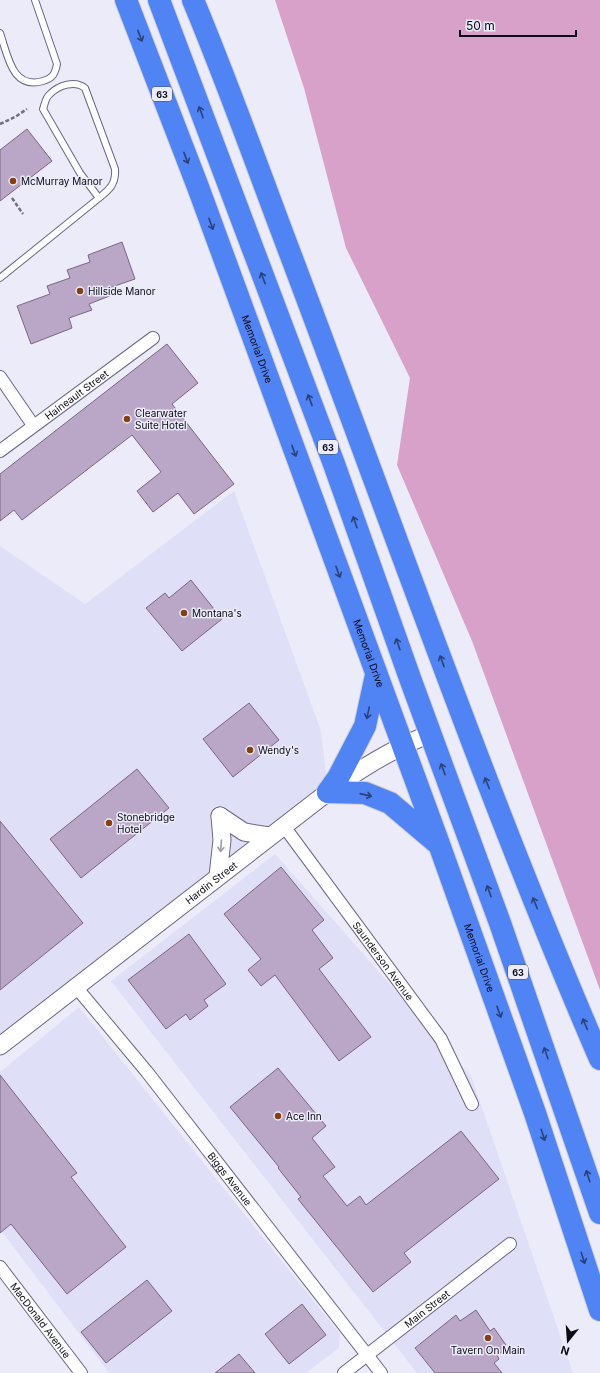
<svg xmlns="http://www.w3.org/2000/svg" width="600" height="1373" font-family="Inter,sans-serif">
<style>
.built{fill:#e0dff8}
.forest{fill:#d8a1ca}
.building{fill:#baa7c7;stroke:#786783}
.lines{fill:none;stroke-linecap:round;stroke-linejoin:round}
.lane-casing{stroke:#696786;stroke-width:8}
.street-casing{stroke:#696786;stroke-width:14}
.secondary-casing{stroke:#696786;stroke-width:19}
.highway-casing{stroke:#ceced0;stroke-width:24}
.path{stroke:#71717e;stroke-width:2.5;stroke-dasharray:4 2;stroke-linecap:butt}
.lane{stroke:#fff;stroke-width:6}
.street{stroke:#fff;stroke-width:12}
.secondary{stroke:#fff;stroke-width:17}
.highway{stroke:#5084f4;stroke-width:22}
.oneway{stroke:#2a417a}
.oneway2{stroke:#9d9da2}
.poi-dot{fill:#844013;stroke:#ebebf9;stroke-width:1.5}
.labels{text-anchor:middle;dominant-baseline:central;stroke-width:3;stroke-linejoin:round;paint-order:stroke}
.shield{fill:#ebebf9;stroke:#4e4e5a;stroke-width:1}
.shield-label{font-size:9px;font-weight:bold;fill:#0b0a16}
.poi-label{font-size:10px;fill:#0b0a16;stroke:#ebebf9;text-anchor:start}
.street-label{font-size:10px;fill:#0b0a16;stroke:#ebebf9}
</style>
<rect width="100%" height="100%" fill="#ebebf9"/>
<!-- built -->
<path class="built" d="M234,491L321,731L328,792L0,1046V546L85,604Z
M275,854L471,1076L573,1373H417L111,981Z
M79,1007L340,1334L339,1348L306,1373H109L0,1229V1072Z"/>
<!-- forest -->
<path class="forest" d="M275,0H600V990L472,641L397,465L410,378L346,248L304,88Z"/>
<!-- building -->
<path class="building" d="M27,129L52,161L0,201V150Z
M122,242L135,279L109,288L112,295L89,304L92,310L69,318L72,328L31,344L17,306L50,294L47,286L70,278L67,270L90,262L88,255Z
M167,344L198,383L172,404L234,484L194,514L178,493L153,512L137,491L161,472L132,435L22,520L14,510L0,521V474Z
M191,580L222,619L182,651L146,608L165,593L169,598Z
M249,703L279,740L233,777L203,739Z
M137,769L169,808L81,878L50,839Z
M0,821L83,923L0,990Z
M281,867L324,920L312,930L333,958L319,969L371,1037L339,1061L275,975L261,986L248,970L261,959L224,914Z
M189,934L226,984L204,1000L208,1006L190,1020L186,1014L166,1029L128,980Z
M278,1068L326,1126L312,1138L335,1167L323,1176L347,1206L360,1196L366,1205L461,1131L499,1179L404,1253L411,1262L373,1292L298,1199L301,1197L278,1168L279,1167L230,1107Z
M0,1075L77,1173L71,1177L126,1247L67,1294L11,1224L0,1233Z
M147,1280L172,1311L106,1363L81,1332Z
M302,1304L326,1335L289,1364L265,1334Z
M476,1310L490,1331L494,1328L506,1345L503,1347L505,1350L497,1355L499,1359L494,1363L502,1373H435L415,1348L456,1315L460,1321Z
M239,1354L255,1373H215Z"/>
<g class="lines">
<defs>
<path id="lane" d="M0,33C8,56 12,90 43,81C53,78 55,74 57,64L35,0
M0,278L99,198C110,189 116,184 115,169L85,88C75,80 59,85 50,94C45,98 45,104 43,109L80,173L99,198"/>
<g id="street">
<path d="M0,377L33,425"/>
<path id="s1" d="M0,451L153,338"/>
<path id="s2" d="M283,825L441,1039L472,1104"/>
<path id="s3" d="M76,987L147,1072L381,1373"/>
<path id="s4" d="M0,1267L81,1373"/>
<path id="s5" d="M344,1373L510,1244"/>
</g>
<g id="secondary">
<path d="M220,816L244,832L269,836"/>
<path d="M218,876L222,840L220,816"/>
<path id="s6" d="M0,1046L328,792C360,769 393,748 430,734"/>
</g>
<g id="highway">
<path id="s7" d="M126,0L198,187L439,844L535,1113L600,1310"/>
<path d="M159,0L334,464L411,681L500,923L600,1213"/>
<path d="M193,0C224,74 251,149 279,224C385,503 482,785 600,1059"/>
<path d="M328,792L338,778L365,726L376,675"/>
<path d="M328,792L365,793L390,803L436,842"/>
</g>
</defs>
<!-- lane casing -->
<use href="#lane" class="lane-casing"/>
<!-- street casing -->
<use href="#street" class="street-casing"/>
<!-- secondary casing -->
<use href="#secondary" class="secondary-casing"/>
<!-- highway casing -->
<use href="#highway" class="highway-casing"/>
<!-- path -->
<path class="path" d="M0,124L15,117L27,109
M12,198L23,214"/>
<!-- lane -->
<use href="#lane" class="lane"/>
<!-- street -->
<use href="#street" class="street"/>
<!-- secondary -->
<use href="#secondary" class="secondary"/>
<!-- highway -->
<use href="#highway" class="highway"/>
</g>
<!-- one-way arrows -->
<defs><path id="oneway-shaft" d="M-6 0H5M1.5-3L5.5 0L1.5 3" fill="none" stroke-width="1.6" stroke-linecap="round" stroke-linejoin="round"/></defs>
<g class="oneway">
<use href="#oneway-shaft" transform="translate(140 36) rotate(69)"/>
<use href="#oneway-shaft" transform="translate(201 112) rotate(-110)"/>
<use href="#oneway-shaft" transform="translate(186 158) rotate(69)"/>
<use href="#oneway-shaft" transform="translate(211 224) rotate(70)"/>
<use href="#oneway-shaft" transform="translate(263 278) rotate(-111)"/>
<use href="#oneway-shaft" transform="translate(310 400) rotate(-111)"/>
<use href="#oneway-shaft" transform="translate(294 451) rotate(70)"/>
<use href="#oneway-shaft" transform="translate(355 522) rotate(-109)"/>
<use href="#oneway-shaft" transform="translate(338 572) rotate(70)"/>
<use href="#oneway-shaft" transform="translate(398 644) rotate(-109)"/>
<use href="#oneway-shaft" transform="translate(442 661) rotate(-110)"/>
<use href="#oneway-shaft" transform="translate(368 713) rotate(102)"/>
<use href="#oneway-shaft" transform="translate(443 769) rotate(-110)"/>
<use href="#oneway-shaft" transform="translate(487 783) rotate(-112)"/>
<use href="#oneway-shaft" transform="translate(366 795) rotate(13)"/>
<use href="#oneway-shaft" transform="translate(489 891) rotate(-110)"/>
<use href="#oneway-shaft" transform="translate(535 903) rotate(-112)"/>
<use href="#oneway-shaft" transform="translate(499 1012) rotate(70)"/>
<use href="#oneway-shaft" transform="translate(585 1024) rotate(-113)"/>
<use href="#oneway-shaft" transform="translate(546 1053) rotate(-109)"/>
<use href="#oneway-shaft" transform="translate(543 1135) rotate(72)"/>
<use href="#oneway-shaft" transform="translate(588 1176) rotate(-108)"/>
<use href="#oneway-shaft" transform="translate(583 1258) rotate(72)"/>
</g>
<use class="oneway2" href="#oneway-shaft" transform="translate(221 846) rotate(94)"/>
<!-- markers -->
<g class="poi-dot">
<circle cx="13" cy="181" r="4"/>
<circle cx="80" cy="291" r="4"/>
<circle cx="127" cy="419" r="4"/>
<circle cx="184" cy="613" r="4"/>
<circle cx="250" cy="750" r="4"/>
<circle cx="109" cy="823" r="4"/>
<circle cx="278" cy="1116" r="4"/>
<circle cx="488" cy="1338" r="4"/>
</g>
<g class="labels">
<!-- shield labels -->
<g class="shield">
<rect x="152" y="87" width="20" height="14" rx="3"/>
<rect x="318" y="440" width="20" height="14" rx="3"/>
<rect x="508" y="965" width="20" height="14" rx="3"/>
</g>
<g class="shield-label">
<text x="162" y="94">63</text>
<text x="328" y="447">63</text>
<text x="518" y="972">63</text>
</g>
<!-- poi labels -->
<g class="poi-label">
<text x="21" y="181">McMurray Manor</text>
<text x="88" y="291">Hillside Manor</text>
<text x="135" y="413">Clearwater<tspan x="135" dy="12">Suite Hotel</tspan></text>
<text x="192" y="613">Montana's</text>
<text x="258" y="750">Wendy's</text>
<text x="117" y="817">Stonebridge<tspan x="117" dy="12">Hotel</tspan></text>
<text x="286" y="1116">Ace Inn</text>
<text x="488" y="1350" text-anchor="middle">Tavern On Main</text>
</g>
<!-- street labels -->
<g class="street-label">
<text stroke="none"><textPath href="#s7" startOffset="373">Memorial Drive</textPath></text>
<text stroke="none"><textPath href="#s1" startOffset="95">Haineault Street</textPath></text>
<text stroke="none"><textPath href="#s7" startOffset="697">Memorial Drive</textPath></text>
<text stroke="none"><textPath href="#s6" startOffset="267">Hardin Street</textPath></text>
<text stroke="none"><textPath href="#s7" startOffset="1021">Memorial Drive</textPath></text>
<text stroke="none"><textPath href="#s2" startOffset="169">Saunderson Avenue</textPath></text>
<text stroke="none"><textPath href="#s3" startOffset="246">Biggs Avenue</textPath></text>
<text stroke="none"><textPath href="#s5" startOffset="105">Main Street</textPath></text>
<text stroke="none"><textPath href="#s4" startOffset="67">MacDonald Avenue</textPath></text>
</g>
</g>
<!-- north arrow -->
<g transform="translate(568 1341) rotate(197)" stroke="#ebebf9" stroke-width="3" paint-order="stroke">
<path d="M0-3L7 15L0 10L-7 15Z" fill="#0b0a16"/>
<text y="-6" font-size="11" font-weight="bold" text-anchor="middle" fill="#0b0a16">N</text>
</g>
<!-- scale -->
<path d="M460 30v6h116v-6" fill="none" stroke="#0b0a16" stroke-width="2"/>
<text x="466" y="30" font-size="12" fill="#0b0a16" stroke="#ebebf9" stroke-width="3" paint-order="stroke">50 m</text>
</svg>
